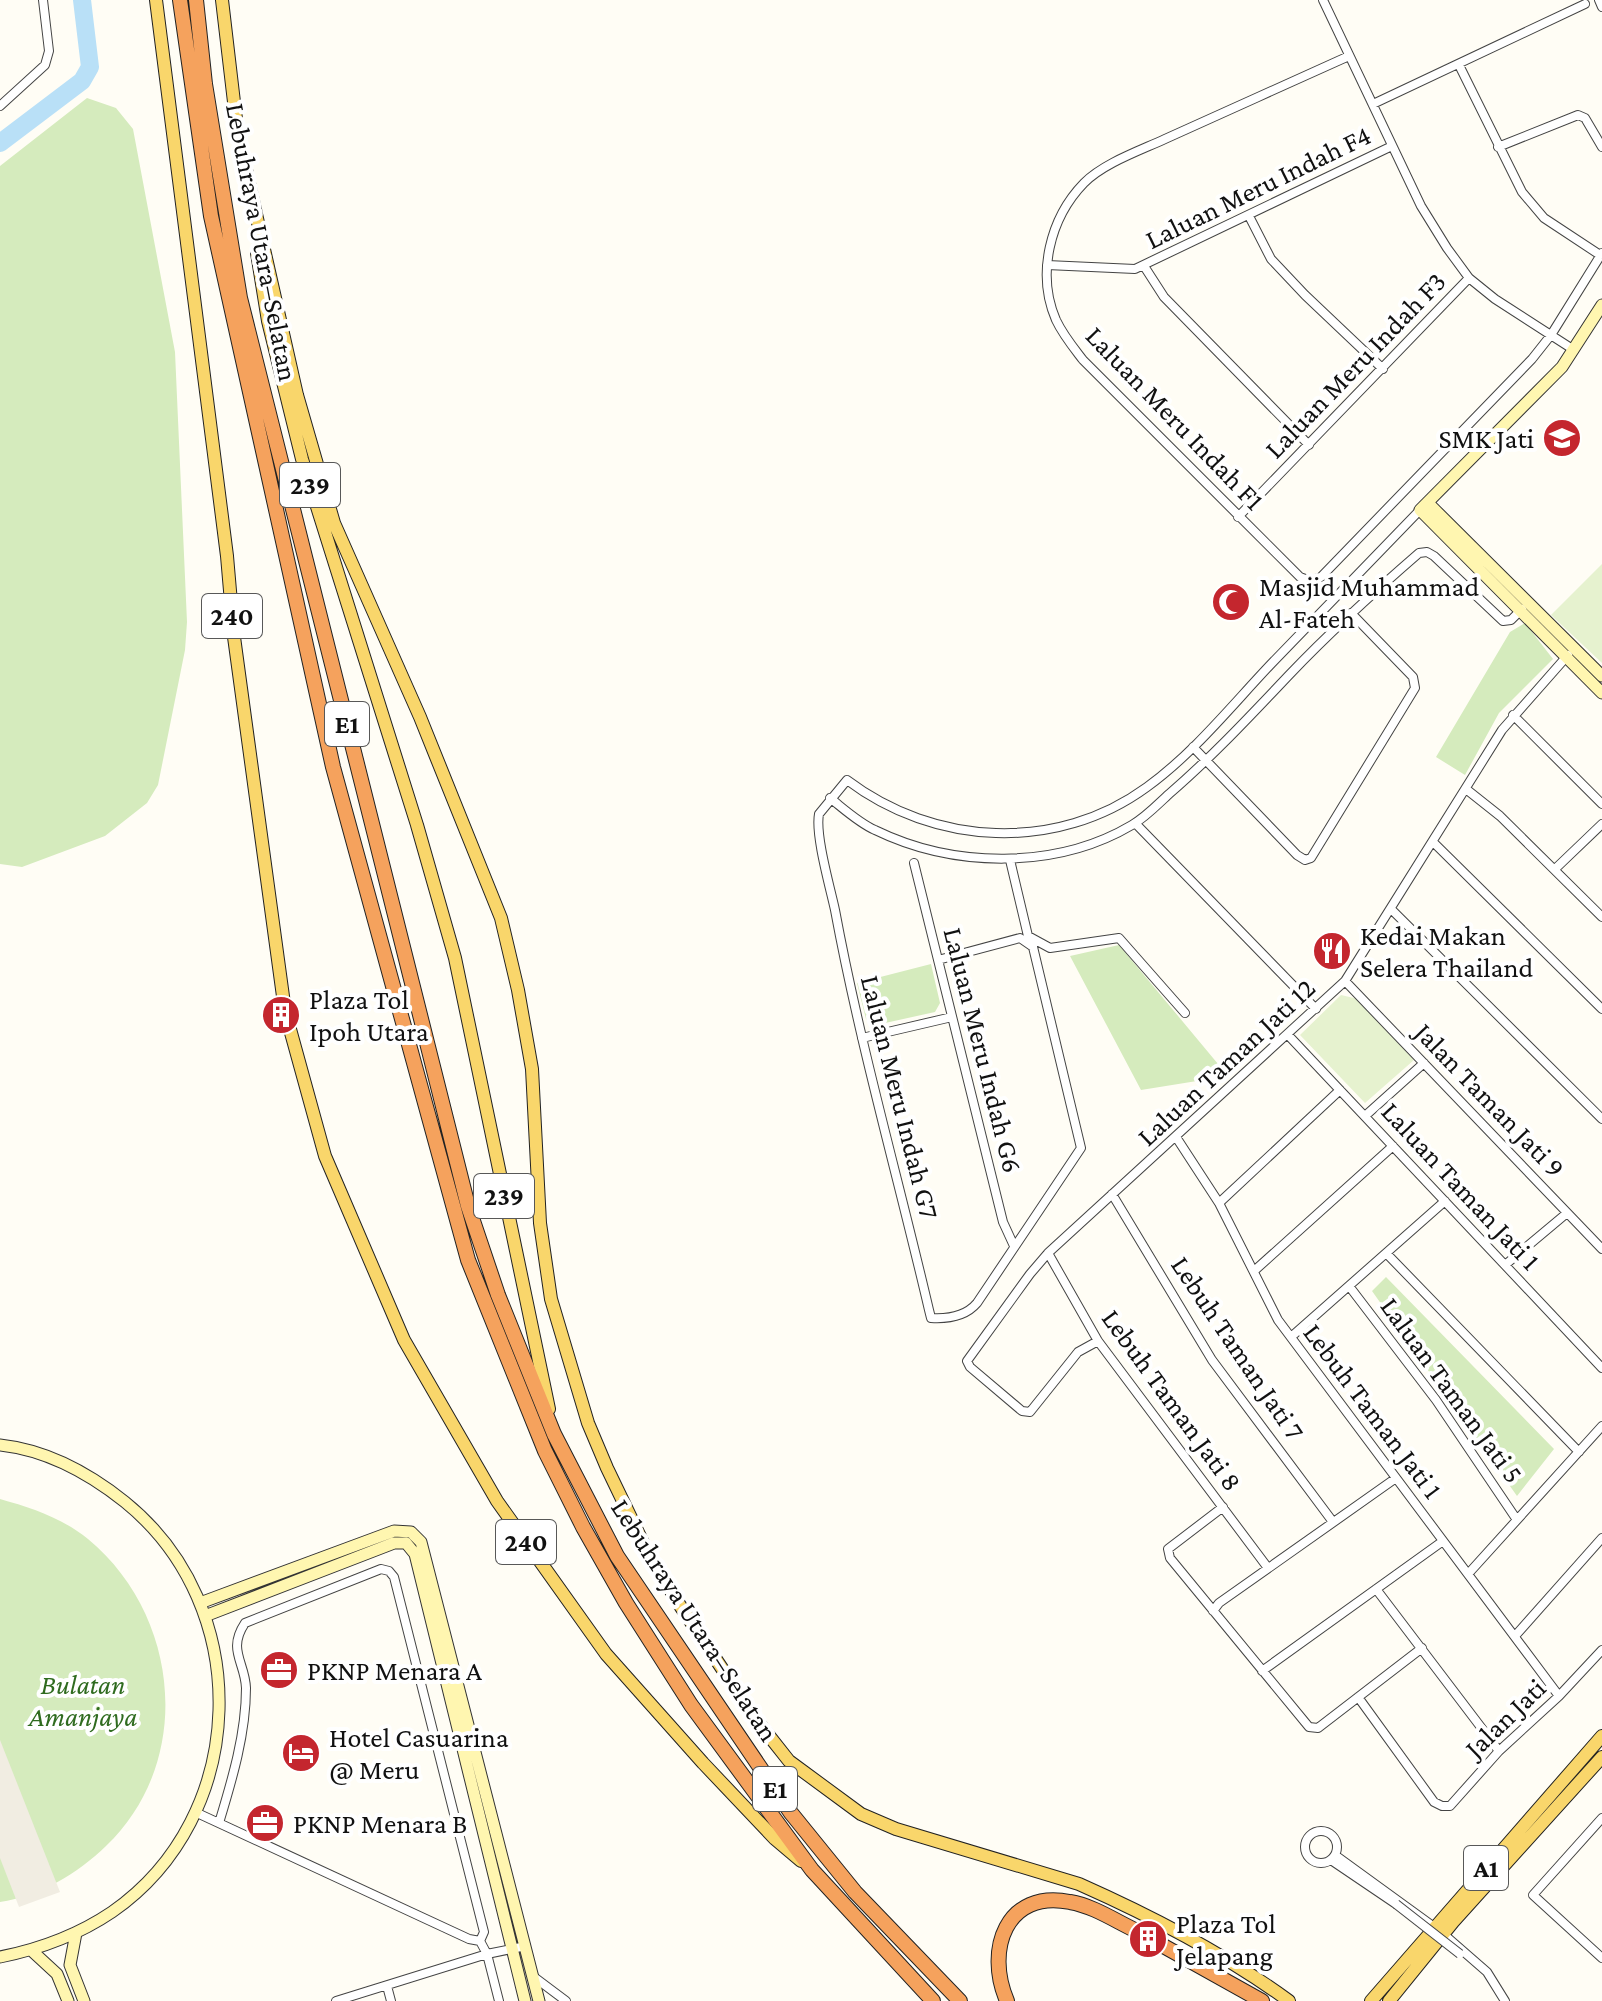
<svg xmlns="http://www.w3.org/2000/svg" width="1602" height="2001" font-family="'Crimson Pro',serif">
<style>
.green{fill:#d5ebbd}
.pitch{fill:#e6f2cf}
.plaza{fill:#f1ede2}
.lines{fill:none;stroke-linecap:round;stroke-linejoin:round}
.river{stroke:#b9e0f7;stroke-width:18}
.street-casing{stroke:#444;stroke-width:10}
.secondary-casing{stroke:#333;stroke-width:13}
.primary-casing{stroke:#222;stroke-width:14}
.highway-casing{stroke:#222;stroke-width:16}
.street{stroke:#fff;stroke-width:8}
.secondary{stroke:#fff6b0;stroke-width:11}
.primary{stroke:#f9d66b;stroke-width:12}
.highway{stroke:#f5a25d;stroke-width:14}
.street-bridge-casing{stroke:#444;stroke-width:10;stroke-linecap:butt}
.street-bridge{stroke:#fff;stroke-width:8}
.labels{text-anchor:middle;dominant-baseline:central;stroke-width:8;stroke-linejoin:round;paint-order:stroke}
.shield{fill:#fff;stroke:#585858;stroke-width:2}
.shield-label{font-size:26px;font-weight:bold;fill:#111}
.street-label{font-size:28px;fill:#111;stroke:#fff}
.poi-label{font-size:28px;fill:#111;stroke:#fff;text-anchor:start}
.park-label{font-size:28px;font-style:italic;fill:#2f6b1f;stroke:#fff}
</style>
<rect width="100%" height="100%" fill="#fffdf5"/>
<!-- green -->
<path class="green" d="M87,98L116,108L133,129L175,352L187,622L185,650L158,785L147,803L105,836L22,867L0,864V166Z
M1525,623L1553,659L1499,713L1465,775L1436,757L1510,632Z
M1119,945L1228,1076L1141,1090L1070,956Z
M931,964L940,1003L935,1012L876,1025L866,1019L857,983Z
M1386,1277L1554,1449L1517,1496L1372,1291Z
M0,1499C32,1508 62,1518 88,1539C180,1615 195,1761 106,1846C77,1874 40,1896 0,1902Z"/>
<!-- pitch -->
<path class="pitch" d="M1602,564V663L1551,615Z
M1341,995L1358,999L1414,1060L1365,1103L1300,1035Z"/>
<!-- plaza -->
<path class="plaza" d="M0,1740L60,1892L19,1907L0,1858Z"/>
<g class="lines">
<!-- river -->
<path class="river" d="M0,143L82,81L90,67L82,0"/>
<defs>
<path id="street" d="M1323,0L1421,206L1447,248L1469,278L1495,299L1574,350
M1599,0L1602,7
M1349,56C1288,84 1226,111 1165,139C1139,151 1104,163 1084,183C1050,218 1036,274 1056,320C1063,335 1073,347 1083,360L1300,577L1310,581L1321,577L1532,359L1551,335L1602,253
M1459,65L1522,192L1544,218L1600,255
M1373,104L1585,4
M0,106L45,65L49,51L43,0
M1498,147L1578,115L1585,118L1602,147
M1249,216L1271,259L1305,295L1383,369
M1047,265L1135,269L1392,146
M1144,266L1164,297L1309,445
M1238,517L1469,278
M1513,715L1602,804
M1193,747L1297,855L1305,860L1311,858L1415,688L1413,677L1351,613
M1466,789L1500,816L1602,917
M830,798C844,809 859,823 875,830C953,868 1056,870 1132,825C1146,817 1158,804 1169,794C1213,756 1251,715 1290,674C1331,631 1374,592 1419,553L1427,552L1434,556L1503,621L1511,620L1522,609
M1135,823L1316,1009
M1433,842L1602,1009
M1010,860L1028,936L1050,948L1119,938L1185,1013
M914,863L1003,1222L1014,1246
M1555,869L1602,824
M1392,910L1602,1119
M938,960L1020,938L1033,947L1081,1148L977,1303C966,1316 948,1319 931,1318L929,1310C898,1177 860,1045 835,910C830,887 815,835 819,814L847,780C934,846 1057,853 1147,787C1194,753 1232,705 1272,663C1321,612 1371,561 1420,510
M1345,981L1602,1249
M1288,1035L1602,1368
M862,1038L952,1017
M1365,1116L1424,1063
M1176,1137L1219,1203L1278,1320L1559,1696
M1112,1194L1212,1360L1333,1522
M1219,1203L1340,1090
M1048,1253L1098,1341L1268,1568
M1386,1253L1579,1452
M1505,1265L1567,1213
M1254,1271L1393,1146
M1349,1286L1436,1400L1517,1520
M1291,1337L1445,1201
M1098,1341L1078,1352L1030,1412L1022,1411L970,1367L967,1361L1030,1274L1048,1253L1345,981L1502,730L1568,655
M1223,1507L1168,1549L1170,1558L1309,1727L1318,1728L1422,1648
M1468,1574L1602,1426
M1376,1589L1499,1751
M1213,1611L1219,1603L1396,1478
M1515,1636L1602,1538
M1262,1671L1443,1541
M1358,1697L1434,1802L1442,1806H1450L1499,1751L1559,1696L1602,1650
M195,1812L469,1939L480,1941
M1602,1818L1533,1895L1602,1958
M219,1823C232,1780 246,1734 246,1688C245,1662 227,1650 245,1623L381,1569L389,1571L394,1577L484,1932L480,1941
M1305 1847a16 16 0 1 1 32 0a16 16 0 1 1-32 0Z
M1335,1855L1430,1924
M1331,1860L1396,1904
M1448,1938L1487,1972L1505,2001
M480,1941L487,1954L499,2001
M534,1977L566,2001
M387,1986L391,2001
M336,2001L487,1954L526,1946"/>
<path id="secondary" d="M1602,305L1562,367L1420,510L1602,693
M1428,503L1602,676
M0,1445C46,1450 90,1474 125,1502C255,1607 250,1816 112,1912C78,1935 40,1949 0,1957
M411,1532L421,1542L539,2001
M406,1543L415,1554L525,2001
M200,1603L394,1531L411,1532
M205,1616L394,1543H406
M76,1933L70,1965L84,2001
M31,1950L57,1974L68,2001"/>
<path id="primary" d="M156,0L227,556L234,637L285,1011L325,1156L404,1340L497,1501L606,1654L703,1763L775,1839L801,1861
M222,0L238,136
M237,130L297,395L334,523L420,717L501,918L518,990L532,1069L540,1223L551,1299L588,1423L607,1468L646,1549L677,1601L755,1718L789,1761L861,1814L896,1829L1079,1884C1151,1916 1225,1954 1289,2001
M257,253L268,321L302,459L417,825L455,958L549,1409
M1371,2001L1602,1736
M1389,2001L1453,1922L1602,1757"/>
<path id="highway" d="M180,0L211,216L333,767L468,1260L545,1451L583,1527L626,1603L691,1705L812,1870L933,2001
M196,0L205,84L240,298L468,1206L498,1295L554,1434L617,1556L791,1813L855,1892L960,2001
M1158,1943L1262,2001
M1007,2001C985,1950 1006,1889 1070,1902C1094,1906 1117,1922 1139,1932"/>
</defs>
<!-- street casing -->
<use href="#street" class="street-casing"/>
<!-- secondary casing -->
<use href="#secondary" class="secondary-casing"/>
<!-- primary casing -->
<use href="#primary" class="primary-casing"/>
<!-- highway casing -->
<use href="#highway" class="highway-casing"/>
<!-- street -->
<use href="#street" class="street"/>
<!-- secondary -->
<use href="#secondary" class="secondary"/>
<!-- primary -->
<use href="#primary" class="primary"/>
<!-- highway -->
<use href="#highway" class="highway"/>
<defs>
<path id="street-bridge" d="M1396,1904L1460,1954"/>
</defs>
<!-- street-bridge casing -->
<use href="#street-bridge" class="street-bridge-casing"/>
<!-- street-bridge -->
<use href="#street-bridge" class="street-bridge"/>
</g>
<!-- icons -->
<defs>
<symbol id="school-disc" viewBox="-11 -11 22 22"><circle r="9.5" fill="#c4262e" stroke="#fff"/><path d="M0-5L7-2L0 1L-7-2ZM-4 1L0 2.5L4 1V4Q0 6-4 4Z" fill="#fff"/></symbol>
<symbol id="mosque-disc" viewBox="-11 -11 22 22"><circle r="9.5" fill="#c4262e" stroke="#fff"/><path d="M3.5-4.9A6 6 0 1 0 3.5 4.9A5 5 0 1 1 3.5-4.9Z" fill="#fff"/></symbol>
<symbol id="restaurant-disc" viewBox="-11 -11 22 22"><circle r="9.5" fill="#c4262e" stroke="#fff"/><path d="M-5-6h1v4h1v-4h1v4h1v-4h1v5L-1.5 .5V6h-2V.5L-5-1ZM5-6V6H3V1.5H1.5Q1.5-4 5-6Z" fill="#fff"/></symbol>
<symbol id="building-disc" viewBox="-11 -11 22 22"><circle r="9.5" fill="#c4262e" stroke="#fff"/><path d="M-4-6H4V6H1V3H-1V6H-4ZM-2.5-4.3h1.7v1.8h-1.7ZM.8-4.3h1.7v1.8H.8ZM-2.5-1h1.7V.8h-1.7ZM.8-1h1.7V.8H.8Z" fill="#fff"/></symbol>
<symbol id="office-disc" viewBox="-11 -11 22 22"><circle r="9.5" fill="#c4262e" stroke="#fff"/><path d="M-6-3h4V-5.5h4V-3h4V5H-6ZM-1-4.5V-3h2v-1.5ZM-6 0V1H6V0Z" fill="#fff"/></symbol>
<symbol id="hotel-disc" viewBox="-11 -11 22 22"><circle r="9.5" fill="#c4262e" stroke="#fff"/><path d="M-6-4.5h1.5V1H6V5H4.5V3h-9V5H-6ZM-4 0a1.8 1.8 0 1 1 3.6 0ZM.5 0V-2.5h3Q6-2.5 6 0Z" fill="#fff"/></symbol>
</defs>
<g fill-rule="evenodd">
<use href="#school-disc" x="1540" y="416" width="44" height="44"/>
<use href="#mosque-disc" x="1209" y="580" width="44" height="44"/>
<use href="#restaurant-disc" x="1310" y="929" width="44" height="44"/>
<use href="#building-disc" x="259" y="993" width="44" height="44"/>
<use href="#office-disc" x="257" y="1648" width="44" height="44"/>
<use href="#hotel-disc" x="279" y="1731" width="44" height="44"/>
<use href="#office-disc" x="243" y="1801" width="44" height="44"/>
<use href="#building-disc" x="1126" y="1917" width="44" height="44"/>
</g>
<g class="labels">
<!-- shield labels -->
<g class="shield">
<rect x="280" y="463" width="60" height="44" rx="6"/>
<rect x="202" y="594" width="60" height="44" rx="6"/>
<rect x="325" y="702" width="44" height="44" rx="6"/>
<rect x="474" y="1174" width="60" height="44" rx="6"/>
<rect x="496" y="1520" width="60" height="44" rx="6"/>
<rect x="753" y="1767" width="44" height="44" rx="6"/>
<rect x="1464" y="1846" width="44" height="44" rx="6"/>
</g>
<g class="shield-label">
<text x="310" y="485">239</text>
<text x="232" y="616">240</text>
<text x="347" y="724">E1</text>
<text x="504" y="1196">239</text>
<text x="526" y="1542">240</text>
<text x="775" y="1789">E1</text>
<text x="1486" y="1868">A1</text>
</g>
<!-- street labels -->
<g class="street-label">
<text transform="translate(1258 187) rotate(-26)">Laluan Meru Indah F4</text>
<text transform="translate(262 242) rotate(79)">Lebuhraya Utara–Selatan</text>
<text transform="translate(1355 365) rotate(-46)">Laluan Meru Indah F3</text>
<text transform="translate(1175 418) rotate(46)">Laluan Meru Indah F1</text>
<text transform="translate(983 1050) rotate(76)">Laluan Meru Indah G6</text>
<text transform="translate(1226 1062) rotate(-43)">Laluan Taman Jati 12</text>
<text transform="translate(900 1097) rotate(76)">Laluan Meru Indah G7</text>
<text transform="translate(1490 1100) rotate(46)">Jalan Taman Jati 9</text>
<text transform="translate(1461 1186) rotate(47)">Laluan Taman Jati 1</text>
<text transform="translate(1238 1348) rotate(56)">Lebuh Taman Jati 7</text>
<text transform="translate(1452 1390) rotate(54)">Laluan Taman Jati 5</text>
<text transform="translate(1172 1400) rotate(54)">Lebuh Taman Jati 8</text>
<text transform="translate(1373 1411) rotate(53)">Lebuh Taman Jati 1</text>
<text transform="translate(695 1620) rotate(57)">Lebuhraya Utara–Selatan</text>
<text transform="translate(1505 1718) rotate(-44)">Jalan Jati</text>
</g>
<!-- poi labels -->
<g class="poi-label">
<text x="1534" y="438" text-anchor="end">SMK Jati</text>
<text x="1259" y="586">Masjid Muhammad<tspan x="1259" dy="32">Al-Fateh</tspan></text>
<text x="1360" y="935">Kedai Makan<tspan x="1360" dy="32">Selera Thailand</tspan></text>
<text x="309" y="999">Plaza Tol<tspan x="309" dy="32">Ipoh Utara</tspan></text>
<text x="307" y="1670">PKNP Menara A</text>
<text x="329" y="1737">Hotel Casuarina<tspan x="329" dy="32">@ Meru</tspan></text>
<text x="293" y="1823">PKNP Menara B</text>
<text x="1176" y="1923">Plaza Tol<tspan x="1176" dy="32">Jelapang</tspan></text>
</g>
<!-- park labels -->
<g class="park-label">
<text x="83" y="1684">Bulatan<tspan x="83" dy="32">Amanjaya</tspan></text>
</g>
</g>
</svg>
